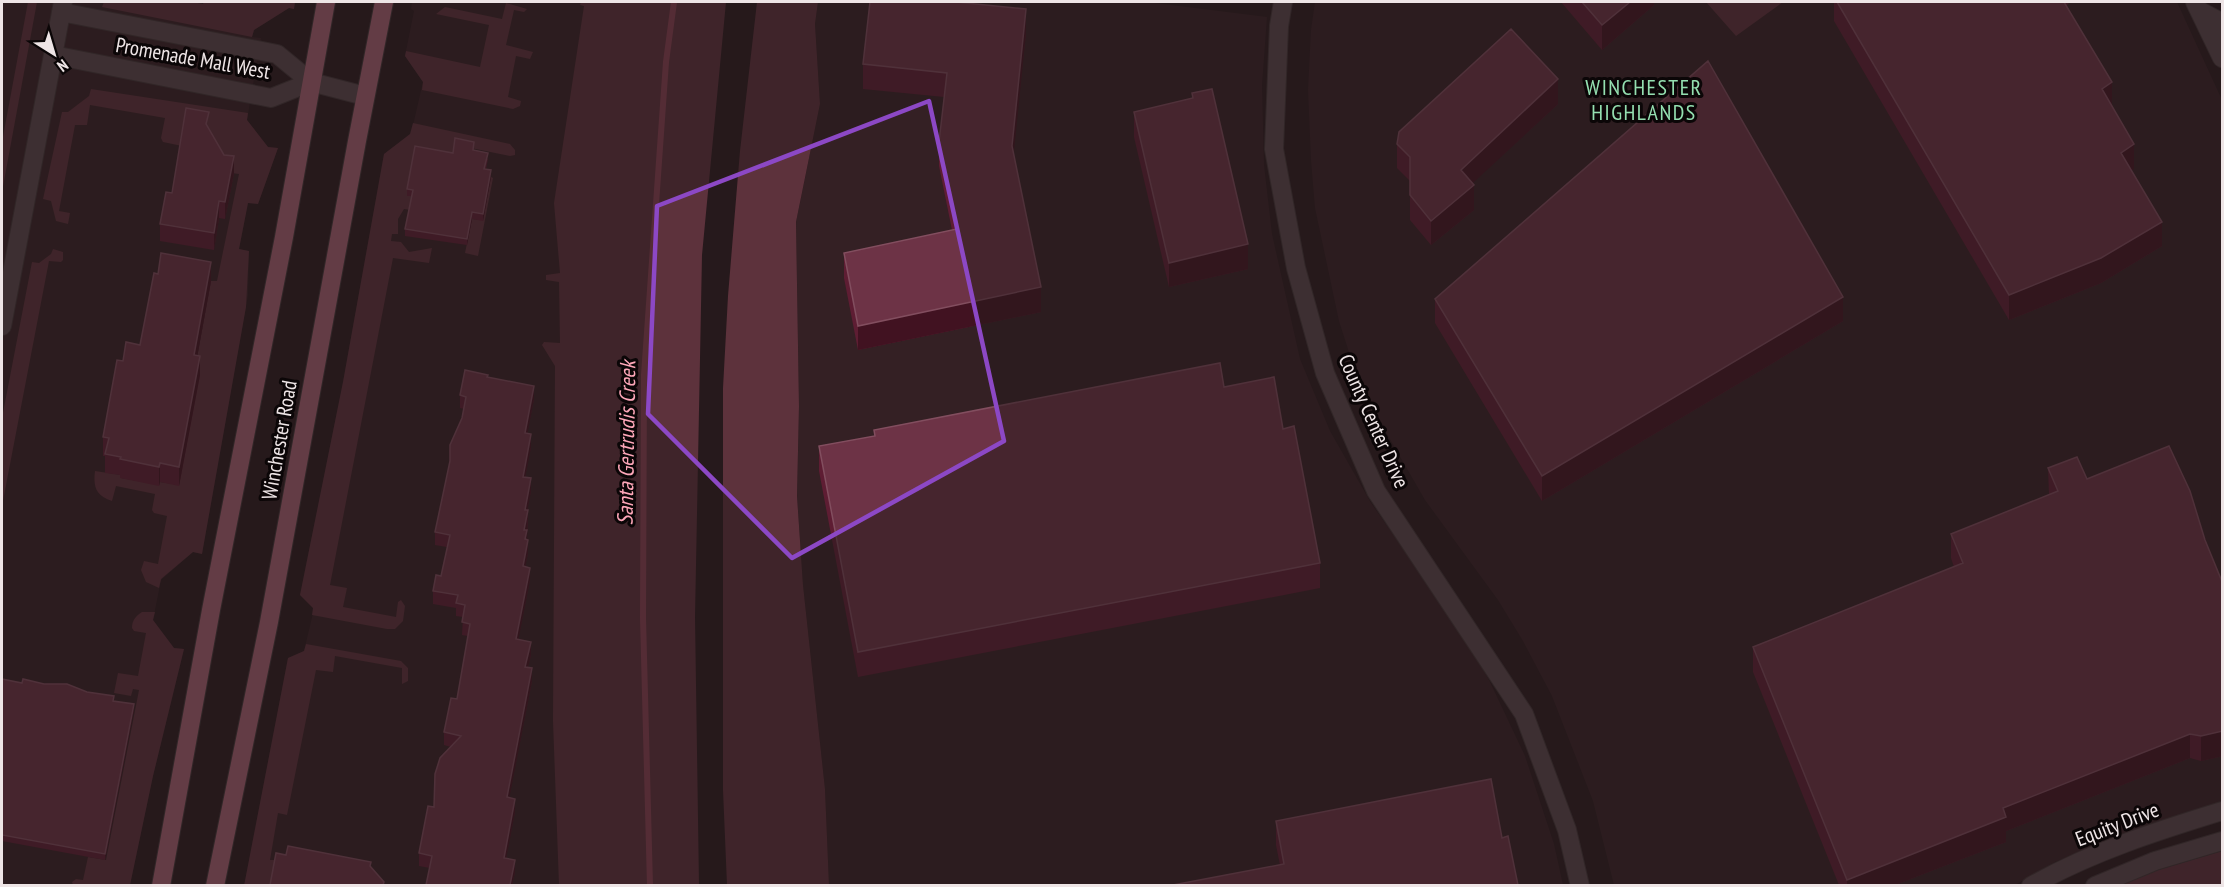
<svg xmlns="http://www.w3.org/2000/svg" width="2224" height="887" font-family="'PT Sans Narrow',sans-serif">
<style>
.built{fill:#342024}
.green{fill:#5d323c}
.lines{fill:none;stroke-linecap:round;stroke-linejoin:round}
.stream{stroke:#8c4355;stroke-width:6}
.secondary-casing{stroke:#3f3637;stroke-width:20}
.primary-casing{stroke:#3f3637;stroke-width:20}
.secondary{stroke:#5a4b4e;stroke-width:18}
.primary{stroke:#ae6778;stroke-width:18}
.wall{fill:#5e1d33}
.shaded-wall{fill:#411221}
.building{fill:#6d3346;stroke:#824e5f;stroke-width:1.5}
.marked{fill:none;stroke:#8c48c5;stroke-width:4.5;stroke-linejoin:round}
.labels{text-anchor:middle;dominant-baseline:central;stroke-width:6;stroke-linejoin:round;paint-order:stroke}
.street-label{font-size:21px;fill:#eee5e6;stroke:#0b0607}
.neighbourhood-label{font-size:22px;letter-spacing:1.5px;fill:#94dfb0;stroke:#0b0607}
.water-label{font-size:22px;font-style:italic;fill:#fea7b9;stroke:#0b0607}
</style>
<rect width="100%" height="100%" fill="#26191c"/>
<!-- built -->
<path class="built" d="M2,2H295L294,9L289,8L254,30L252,37L261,38L247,120L268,147L278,148L258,204L248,203L239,249L249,251L248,295L202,554L193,552L161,580L153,620L174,648L184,649L153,776L130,885H2Z
M412,2H597L571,885L244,886L288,658L304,651L314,609L300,595L343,382L384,154L411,134L423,82L405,56L414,11L411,9Z
M818,2H1147L1267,17L1262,85L1264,165L1272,234L1300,359L1330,431L1371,503L1465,637L1489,680L1525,756L1554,844L1563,885H829L825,789L803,585L797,496L799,406L796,222L820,104L815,24Z
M1315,2H2177L2222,100V802L2134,830L2055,862L2015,885H1614L1593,801L1552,696L1523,641L1498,600L1425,500L1383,427L1356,374L1339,321L1315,208L1311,160L1308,90L1311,30Z"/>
<!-- green -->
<path class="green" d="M28,2H37L2,192V142Z
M104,2H192L203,4L204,2H295L294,9L289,8L254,30L252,37L102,7Z
M581,2H726L702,255L695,617L699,885H559L553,721L555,366L542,345L544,342L560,343L559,282L546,280V275L560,273L554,203L584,6L580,5Z
M757,2H818L815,24L820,104L796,222L799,406L797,496L803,585L825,789L829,885H727L723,790V388L728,296L740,151Z
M1706,2H1783L1736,36Z
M506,3L527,9L524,12L514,10L506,45L533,52L530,59L516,56L508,97L521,101L520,106L513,109L422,90L423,82L405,56L406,51L480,67L489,25L436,14L445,7L502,19Z
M91,89L248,113L247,120L268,147L278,148L258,204L248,203L239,249L249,251L246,307L202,554L193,552L161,579L159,588L146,582L141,570L144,561L158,564L167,516L154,513L152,510L155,494L116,486L112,501C96,496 93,487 95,471L121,475V478L159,485L160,482L179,485L199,376L194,374L211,281H217L239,174L224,172L182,146L163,142L161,138L165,118L90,105L87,125H75L59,211L70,213L68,224L56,221L51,201L43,199L62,112H68L89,96Z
M413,123L510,144L515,150V155L510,156L456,145L453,159L413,197L411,210L404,209L398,219V234H392L391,241L401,242L409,252L432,248L429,263L393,258L330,585L347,588L343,607L396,617L398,602L401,600L405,606L403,621L395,629H387L312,615L313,608L300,595L343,382L384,154L410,134Z
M491,177L493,178L478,256L465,253L472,219L483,220Z
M53,249L63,252V260L61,262L49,261L2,506V418L32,262L39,263L51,254Z
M142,612H155L153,620L174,648L184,649L153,776L130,885H73L72,882L76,879L83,880L88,857L106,860L139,690L133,689L131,696L114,693L118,673L138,676L146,633L134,631L132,628C132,620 136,616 142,612Z
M306,644L401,661L408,668V681L402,684V668L335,656L333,672L316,670L287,815L278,813L270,860H276L271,885L244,886L288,658L304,651Z
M2222,851V885L2118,886L2148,873Z"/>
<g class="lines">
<!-- stream -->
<path class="stream" d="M650,886L643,618L644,375L666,62L674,2"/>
<defs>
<path id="secondary" d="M1283,2L1279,26L1274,149L1296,268L1325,373L1376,491L1524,714L1567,830L1580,886
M2195,2L2222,58
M2200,11L2219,21L2222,27
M61,12L277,54L311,82L365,96
M53,55L271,98L311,82
M2,326L63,2
M2031,886C2091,852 2157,831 2222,811
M2095,886L2155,861L2222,841"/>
<path id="primary" d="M161,886L211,610L284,237L326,2
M215,886L269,622L357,141L384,2"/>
</defs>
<!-- secondary casing -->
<use href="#secondary" class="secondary-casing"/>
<!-- primary casing -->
<use href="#primary" class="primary-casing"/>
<!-- secondary -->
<use href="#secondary" class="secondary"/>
<!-- primary -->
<use href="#primary" class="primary"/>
</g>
<!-- wall -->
<path class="wall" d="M1561,2H1654V5L1602,50Z
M1834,2H2069V3L2067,5L2112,106L2134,169L2131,170L2162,246L2101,283L2009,320L1834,21Z
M1026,33L1013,154L1041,312L858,350L844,278V253L952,230L939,166V142L944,97L863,89V64Z
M1192,93L1248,269L1169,287L1134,137V112L1192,98Z
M1558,104L1472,183L1474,210L1431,245L1410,220V181L1397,168V144Z
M209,128L234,173L225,219L219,218L214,250L160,241V224L172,193Z
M474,150L488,159L486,169L491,177L483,221L472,219L467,245L405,236V229L412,196H407V189L453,153Z
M211,281L197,356L200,375L179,486L160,482L159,486L120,478V475L105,473V456H103V437L140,345Z
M1435,299L1843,321L1542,501L1435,323Z
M488,377L534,399L527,434L531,447L525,477L531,491L527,510L528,523L527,531V540L528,553L525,567L530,580L518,640L531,655L528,667L532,681L509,798L515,812L506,858L515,872L512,885H426L430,868L419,866V853L434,807L451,747L444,745V732L457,699L468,636L462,635L463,617L456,616V608L433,604V591L441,576L447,547L435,545V532L464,409L460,408V395Z
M1224,387L1283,429L1320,563V588L858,677L819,471V446L874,436V430Z
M2048,468L2087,479L2205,540L2223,584V756L2201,761L2190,758L2006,831V842L1895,885H1839L1753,672V647L1954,567L1951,558V534L2049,495Z
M2,679L114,701L134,710L105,860L2,841Z
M1276,821L1502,838L1518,885L1280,865L1276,845Z"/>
<!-- shaded-wall -->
<path class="shaded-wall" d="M1630,2H1654V5L1602,50V25Z
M1026,9V33L1012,171V146Z
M1558,79V104L1461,194V170Z
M2112,82V106L2102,89Z
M2134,144V169L2121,177V153Z
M234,156V173L225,219V202Z
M491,170V177L483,221V214Z
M1474,185V210L1431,245V221Z
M219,201V218L214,250V233Z
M472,212V219L467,245V239Z
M2162,222V246L2101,283L2009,320V295Z
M1248,244V269L1169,287V263Z
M211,262V281L194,374V355Z
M1041,287V312L858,350V326Z
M1843,297V321L1542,501V476Z
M200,356V375L179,486V467Z
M534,386V399L525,446V433Z
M531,434V447L523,489V477Z
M160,463V482L159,486V467Z
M531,478V491L525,523V510Z
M528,510L527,543L525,552L524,530Z
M528,540V553L523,579V566Z
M530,568V580L516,652V639Z
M531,642V655L525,680V667Z
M532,668V681L507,810V797Z
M134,704V710L105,860V854Z
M2223,731V756L2201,761V736Z
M2190,734V758L2006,831V842L1895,885H1847V880L2003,808Z
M515,799V812L504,870V858Z
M515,860V872L512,885H510Z"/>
<!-- building -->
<path class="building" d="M870,2H956L1026,9L1012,146L1041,287L858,326L844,253L957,229L939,142L947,73L863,64Z
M1582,2H1630L1602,25Z
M1837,2H2064L2112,82L2102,89L2134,144L2121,153L2162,222L2101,258L2009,295Z
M1511,29L1558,79L1461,170L1474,185L1431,221L1410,195V157L1397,144L1399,132Z
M1708,61L1843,297L1542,476L1435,299Z
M1212,89L1248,244L1169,263L1134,112L1193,98L1192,93Z
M186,108L209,112L206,124L224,155L234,156L225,202L219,201L214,233L160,224L166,192L172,193Z
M455,138L474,142L473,150L488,153L484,169L491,170L483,214L472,212L467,239L405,229L413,190L407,189L415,146L453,153Z
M161,253L211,262L194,355L200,356L179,467L160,463L159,467L120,459L121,457L105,454L109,438L103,437L117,360L123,361L126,342L140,345L154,273L158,274Z
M1220,363L1224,387L1274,377L1283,429L1294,426L1320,563L858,652L819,446L875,436L874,430Z
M465,370L488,375L487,377L534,386L525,433L531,434L523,477L531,478L525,510H528L524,530H527L525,539L528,540L523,566L530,568L516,639L531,642L525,667L532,668L507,797L515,799L504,858L515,860L510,885H426L432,856L419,853L428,806L434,807L435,774L440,758L461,736L444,732L451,698L457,699L470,624L462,622L465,605L456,603L458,595L433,591L436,575L441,576L450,535L435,532L450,461V445L462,418L466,397L460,395Z
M2169,446L2190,491L2205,540L2223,584V731L2201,736L2190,734L2003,808L2006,817L1847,880L1753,647L1963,563L1951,534L2058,491L2048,468L2077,457L2087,479Z
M2,679L22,683L23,679L44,684H67L87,692L114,696L113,701L134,704L105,854L2,835Z
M1491,779L1502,838L1508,836L1518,885H1173L1284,864L1276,821Z
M288,846L371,862L370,866L384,882L383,885H270L276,853L286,855Z"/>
<!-- marked area -->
<path d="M0 0H2224V887H0ZM929,101L1004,441L792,558L648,414L657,206Z" fill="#26191c" fill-opacity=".55" fill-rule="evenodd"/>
<path class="marked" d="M929,101L1004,441L792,558L648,414L657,206Z"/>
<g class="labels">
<!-- street labels -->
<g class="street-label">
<text transform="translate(193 58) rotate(10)">Promenade Mall West</text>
<text transform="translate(1374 421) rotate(66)">County Center Drive</text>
<text transform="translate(279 440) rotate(-80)">Winchester Road</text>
<text transform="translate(2117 824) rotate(-21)">Equity Drive</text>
</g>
<!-- neighbourhood labels -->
<g class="neighbourhood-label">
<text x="1644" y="87">WINCHESTER<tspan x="1644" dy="25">HIGHLANDS</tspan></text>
</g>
<!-- water labels -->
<g class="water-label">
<text transform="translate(626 443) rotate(-89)">Santa Gertrudis Creek</text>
</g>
</g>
<!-- border -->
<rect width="2224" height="887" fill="none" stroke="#eee5e6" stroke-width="6"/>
<!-- north arrow -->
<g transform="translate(54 54) rotate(143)" stroke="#0b0607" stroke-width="4.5" paint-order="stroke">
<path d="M0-4.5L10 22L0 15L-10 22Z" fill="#eee5e6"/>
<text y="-9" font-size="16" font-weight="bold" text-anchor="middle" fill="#eee5e6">N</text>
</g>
</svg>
